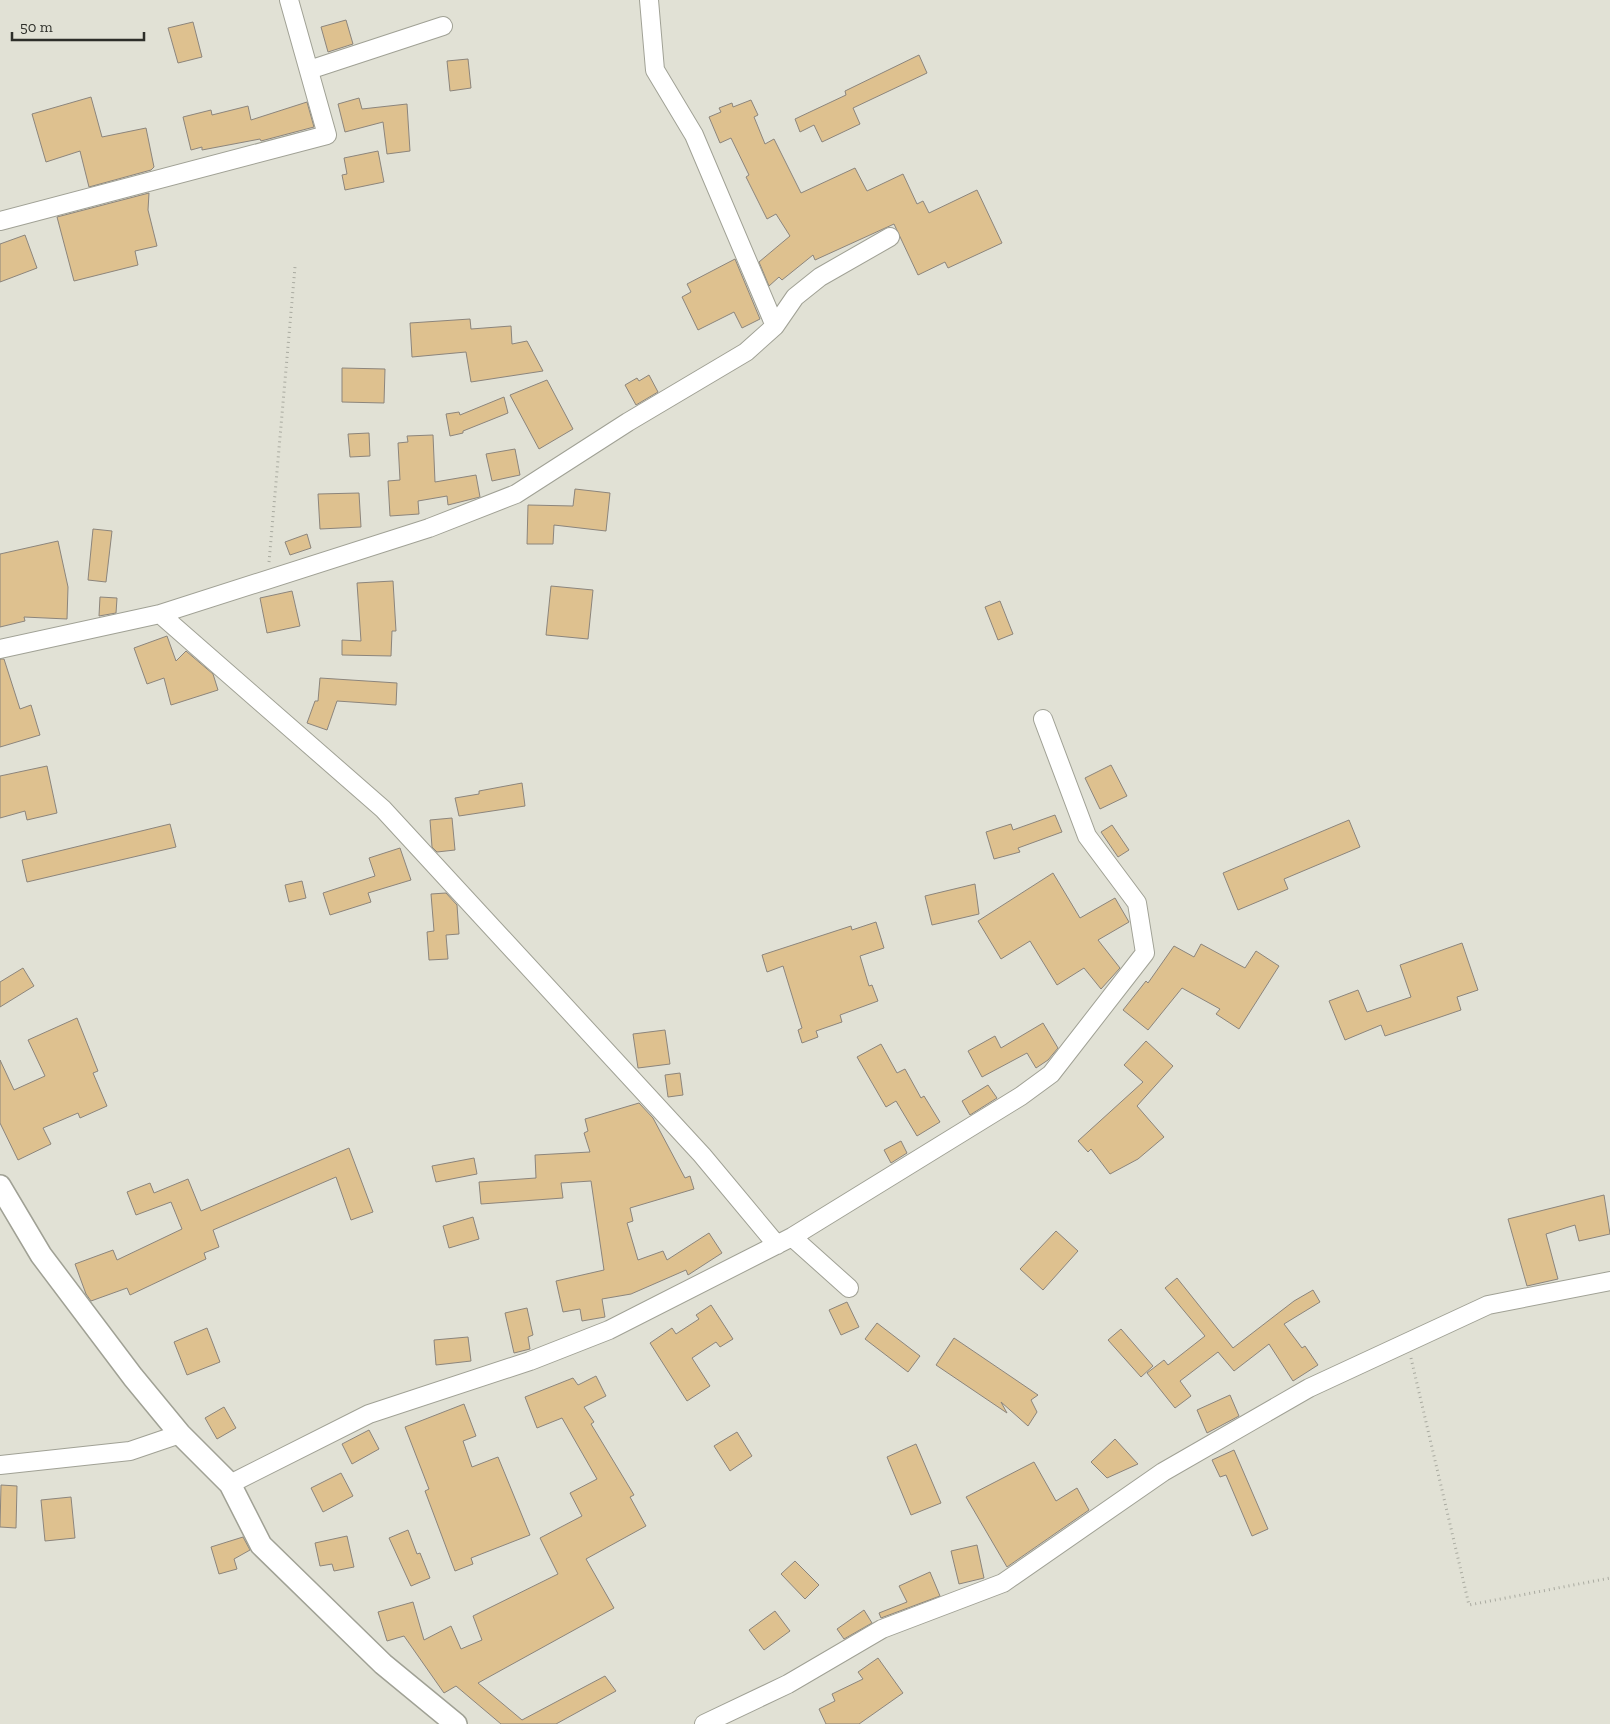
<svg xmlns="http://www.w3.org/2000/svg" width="1610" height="1724" font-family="'Zilla Slab',serif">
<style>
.building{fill:#dec18f;stroke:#8c857c}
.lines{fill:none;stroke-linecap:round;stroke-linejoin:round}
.minor-casing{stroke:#a0a195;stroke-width:20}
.tertiary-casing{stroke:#a0a195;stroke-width:24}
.path{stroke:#a9aaa0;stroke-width:3;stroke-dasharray:1 4;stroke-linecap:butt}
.minor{stroke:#fff;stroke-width:18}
.tertiary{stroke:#fff;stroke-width:21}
</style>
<rect width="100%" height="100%" fill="#e1e1d5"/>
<!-- building -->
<path class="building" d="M346,20L353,44L328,52L321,27Z
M193,22L202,57L178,63L168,28Z
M919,55L927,73L853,108L860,124L822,142L814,125L800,132L795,119L846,95L845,91Z
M468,59L471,88L450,91L447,61Z
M91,97L102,137L146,128L154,167L151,170L89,187L80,151L46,162L32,114Z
M359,98L362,109L407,104L410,151L387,154L383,122L345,132L338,104Z
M751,100L758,115L754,117L765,144L774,139L801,193L855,168L867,191L903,174L917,204L923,201L929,213L977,190L1002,243L948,268L945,262L918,275L894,224L815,260L813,255L782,280L779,277L769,286L759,262L790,236L776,214L767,219L746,177L749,175L731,138L720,143L709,117L721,112L719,108L732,103L733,107Z
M307,102L314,127L261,141L260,139L202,150V147L191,150L183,117L211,110L212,115L248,106L251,120Z
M378,151L384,182L345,190L342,175L347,174L344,158Z
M149,193L148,210L157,246L135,251L138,265L74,281L57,217Z
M25,235L37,268L0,282V244Z
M735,259L760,319L742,328L734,312L698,330L682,297L691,292L687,284Z
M470,319L471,329L511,326L512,344L527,341L543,371L471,382L466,352L412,357L410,323Z
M342,368L385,369L384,403L342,402Z
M649,375L658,392L636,405L625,385L637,378L639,381Z
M547,380L573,429L539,449L510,395Z
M504,397L508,413L463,431V433L450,436L446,414L459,412L460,415Z
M369,433L370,456L350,457L348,434Z
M433,435L435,482L476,475L480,497L448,505L447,496L418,501L419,514L390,516L388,481L400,480L398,443L408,442L407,436Z
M515,449L520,475L492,481L486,454Z
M575,489L610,493L606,531L554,525L553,544H527L528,505L573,506Z
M359,493L361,527L320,529L318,494Z
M93,529L112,531L106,582L88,580Z
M307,534L311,548L290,555L285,542Z
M58,541L68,587L67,619L24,617L25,621L0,627V554Z
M393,581L396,631H392L391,656L342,655V640L361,641L357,583Z
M551,586L593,590L588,639L546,635Z
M292,591L300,626L267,633L260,598Z
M100,597L117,598L116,613L99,616Z
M1000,601L1013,634L998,640L985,607Z
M167,636L176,661L186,651L213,674L218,690L171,705L164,678L147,684L134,648Z
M0,659H4L20,709L31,705L40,735L0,747Z
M320,678L397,683L396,705L337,701L327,730L307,723L315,701H318Z
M1111,765L1127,796L1100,809L1085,778Z
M47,766L57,813L27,820L25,811L0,818V776Z
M522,783L525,806L459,816L455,798L479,794V791Z
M1055,815L1062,832L1018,848L1020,852L994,859L986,832L1011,824L1013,830Z
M452,818L455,850L437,852L432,847L430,820Z
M1349,820L1360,847L1284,879L1288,889L1238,910L1223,873Z
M170,824L176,847L27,882L22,860Z
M1112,825L1129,850L1118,857L1101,832Z
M400,848L411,880L368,893L371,902L330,915L323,893L375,876L369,858Z
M1053,873L1080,918L1115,898L1129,922L1098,940L1120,968L1101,989L1084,968L1057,985L1030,941L1001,959L978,921Z
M302,881L306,898L289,902L285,885Z
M975,884L979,914L932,925L925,896Z
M446,893L457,905L459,934L446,935L448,959L429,960L427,932L434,931L431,894Z
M876,922L884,948L860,956L869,986L872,985L878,1001L840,1015L842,1022L816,1031L818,1037L802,1043L798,1030L802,1028L783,966L767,972L762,955L851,926L852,930Z
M1462,943L1478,990L1457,997L1461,1010L1385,1036L1381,1025L1345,1040L1329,1001L1358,990L1367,1012L1411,997L1400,965Z
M1201,944L1245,968L1256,951L1279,966L1239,1029L1216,1014L1220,1009L1182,988L1148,1030L1123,1010L1146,981L1148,983L1174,946L1194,957Z
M23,968L34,986L0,1007V982Z
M77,1018L98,1071L93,1073L107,1106L80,1118L78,1113L43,1128L51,1144L18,1160L0,1123V1060L14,1090L45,1076L28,1040Z
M1043,1023L1058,1048L1048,1060L1036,1068L1027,1053L982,1077L968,1051L995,1036L1001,1048Z
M665,1030L670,1064L638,1068L633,1034Z
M1146,1041L1173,1066L1137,1106L1164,1137L1138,1159L1110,1174L1091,1149L1088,1152L1078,1141L1143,1082L1124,1065Z
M881,1044L897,1073L905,1069L921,1098L924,1096L940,1122L917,1136L896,1101L886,1107L857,1057Z
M680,1073L683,1095L668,1097L665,1075Z
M988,1085L997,1098L970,1115L962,1101Z
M639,1103L653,1118L685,1178L690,1176L694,1189L630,1208L633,1221L627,1223L638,1260L663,1251L667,1260L709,1233L722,1253L688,1275L686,1270L631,1294L602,1299L605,1317L582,1321L580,1309L563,1312L556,1281L604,1270L591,1181L561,1183L563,1198L481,1204L479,1182L536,1178L535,1155L590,1152L584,1133L588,1131L585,1119Z
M901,1141L907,1153L891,1163L884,1150Z
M349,1148L373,1212L351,1220L336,1177L213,1230L219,1247L204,1253L206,1259L130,1295L127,1288L91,1301L86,1294L75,1264L113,1250L117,1260L182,1229L171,1202L136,1215L127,1192L150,1183L154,1193L188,1179L201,1211Z
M474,1158L477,1174L436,1182L432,1166Z
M1604,1195L1610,1234L1579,1241L1575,1225L1546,1234L1558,1279L1527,1286L1508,1219Z
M473,1217L479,1239L449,1248L443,1226Z
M1056,1231L1078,1251L1043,1290L1020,1269Z
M1177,1278L1233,1348L1294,1301L1313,1290L1320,1302L1284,1324L1302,1348L1305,1346L1318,1365L1293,1381L1269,1344L1234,1371L1218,1352L1180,1381L1191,1396L1175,1408L1147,1373L1164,1360L1168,1365L1205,1336L1165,1288Z
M847,1302L859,1327L841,1335L829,1310Z
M711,1305L733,1339L720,1347L716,1342L692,1358L710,1386L687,1401L650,1343L672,1328L676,1334L699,1319L696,1315Z
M527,1308L533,1335L528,1337L530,1349L514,1353L505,1313Z
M877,1323L920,1356L908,1372L865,1339Z
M207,1328L220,1362L187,1375L174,1342Z
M1121,1329L1153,1366L1141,1377L1108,1340Z
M468,1337L471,1361L436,1365L434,1340Z
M954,1338L1038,1395L1031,1400L1037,1412L1028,1426L1001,1402L1007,1413L936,1365Z
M596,1376L606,1396L584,1407L594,1422L591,1424L634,1495L630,1497L646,1526L586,1559L614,1608L478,1683L522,1720L605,1676L616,1691L556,1724H501L456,1686L444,1693L404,1636L387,1641L378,1612L413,1602L424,1640L451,1626L461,1649L482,1640L473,1616L558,1574L540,1538L582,1516L570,1493L597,1479L562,1418L537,1428L525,1397L573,1378L578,1385Z
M1230,1395L1239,1416L1207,1433L1197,1410Z
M464,1404L476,1436L463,1441L472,1467L498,1457L530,1535L471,1558L473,1564L455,1571L425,1491L429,1489L405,1427Z
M224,1407L236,1428L217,1439L205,1418Z
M369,1430L379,1449L352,1464L342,1444Z
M737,1432L752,1456L730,1471L714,1446Z
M1115,1439L1138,1464L1107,1478L1091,1462Z
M916,1444L941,1503L911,1515L887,1457Z
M1234,1450L1268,1529L1252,1536L1226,1475L1220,1477L1212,1460Z
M1034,1462L1056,1501L1077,1488L1089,1510L1007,1567L966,1497Z
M341,1473L353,1496L323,1512L311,1488Z
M1,1485L17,1486L16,1528L0,1527Z
M71,1497L75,1538L45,1541L41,1500Z
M408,1530L417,1554L420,1553L430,1578L411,1586L389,1538Z
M347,1536L354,1567L334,1571L332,1564L320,1566L315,1543Z
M243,1537L250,1550L234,1559L237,1569L219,1574L211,1547Z
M977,1545L984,1578L959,1584L951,1551Z
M795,1561L819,1585L805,1599L781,1574Z
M930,1572L940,1596L881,1618L879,1613L907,1602L899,1586Z
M864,1610L872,1623L844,1639L837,1629Z
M775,1611L790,1631L764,1650L749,1630Z
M878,1658L903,1693L859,1724H826L819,1709L835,1701L832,1694L863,1679L858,1672Z"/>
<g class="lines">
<defs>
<path id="minor" d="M649,0L655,70L694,135L775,326
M309,70L443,26
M0,221L327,135L289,0
M160,614L383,809L702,1155L777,1245
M0,649L160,614L429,528L516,494L628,422L746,352L775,326L795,297L820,277L890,237
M792,1237L849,1288
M0,1465L130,1451L180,1434
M230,1484L369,1414L530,1361L609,1330L792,1237L1021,1096L1051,1074L1145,953L1137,903L1087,836L1043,719
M704,1724L788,1684L882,1629L1003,1583L1163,1472L1309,1388L1488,1305L1610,1281"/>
<path id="tertiary" d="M0,1186L41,1255L133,1377L180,1434L230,1484L261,1545L383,1664L456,1724"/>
</defs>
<!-- minor casing -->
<use href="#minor" class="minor-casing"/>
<!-- tertiary casing -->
<use href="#tertiary" class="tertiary-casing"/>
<!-- path -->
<path class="path" d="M269,562L295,267
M1411,1358L1469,1605L1610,1578"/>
<!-- minor -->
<use href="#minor" class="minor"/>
<!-- tertiary -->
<use href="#tertiary" class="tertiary"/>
</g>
<!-- scale -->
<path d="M12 32v8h132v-8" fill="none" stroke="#2d2e29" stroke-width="2.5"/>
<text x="20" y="32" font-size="15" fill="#2d2e29" stroke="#e1e1d5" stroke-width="4" paint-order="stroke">50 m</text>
</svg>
